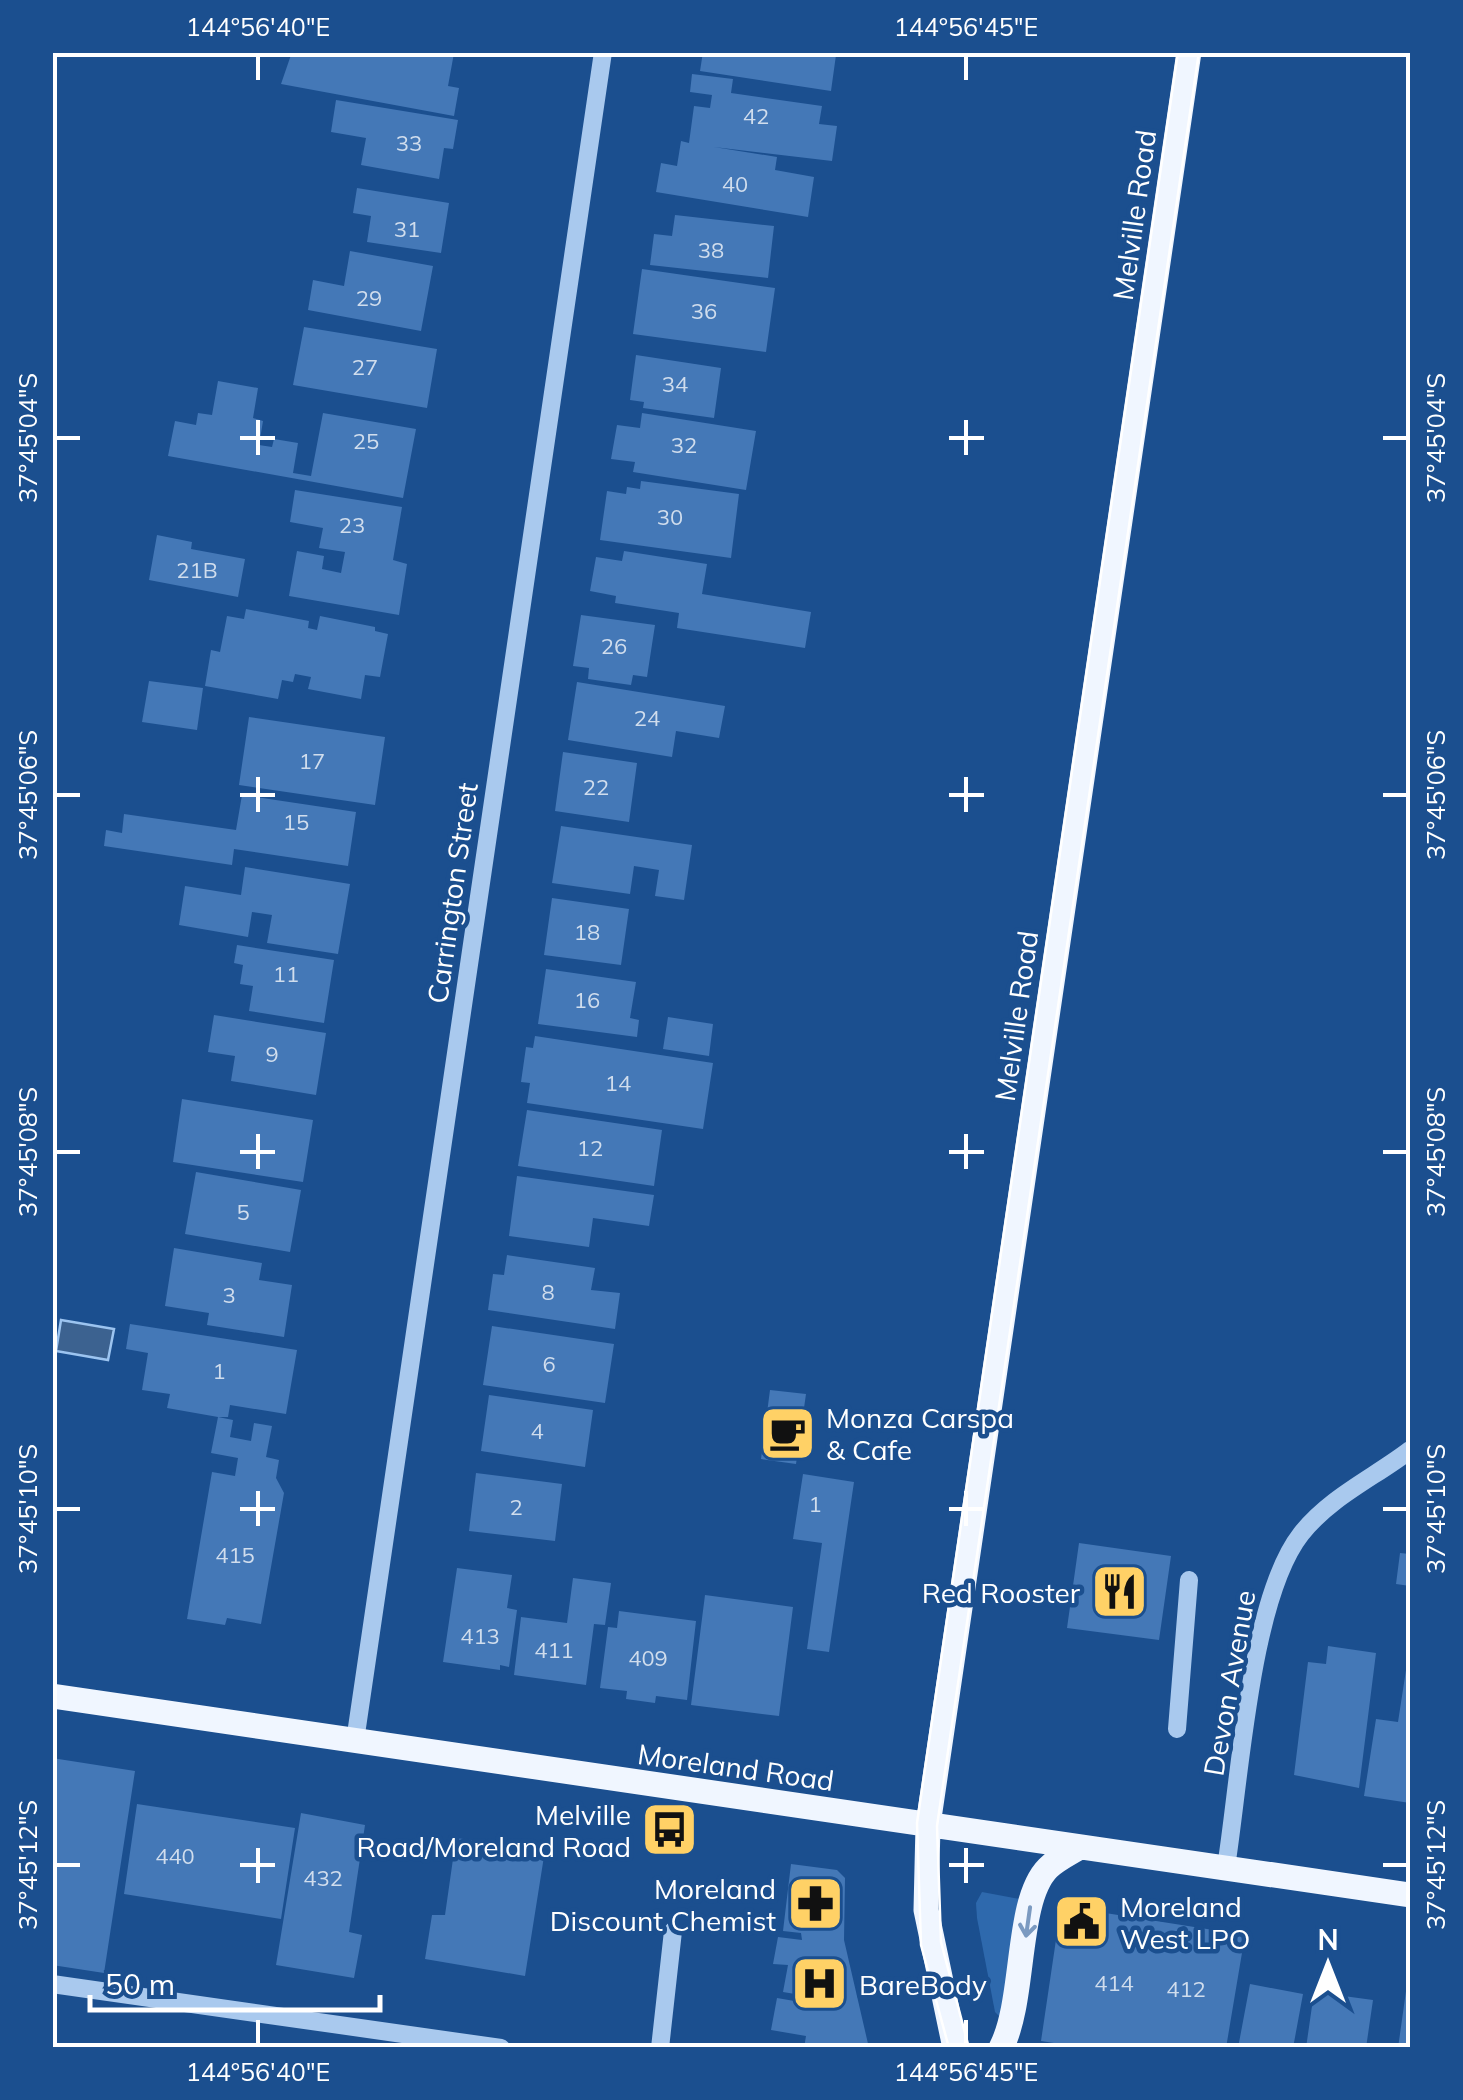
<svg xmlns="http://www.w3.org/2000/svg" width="1463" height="2100" font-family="Mulish,sans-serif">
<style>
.green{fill:#2e69ad}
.water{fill:#3c6290;stroke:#9cc4f0;stroke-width:2.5}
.building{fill:#4478b7}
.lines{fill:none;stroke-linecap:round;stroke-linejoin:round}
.minor{stroke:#a9c9ee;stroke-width:18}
.major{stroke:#f0f6ff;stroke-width:25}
.tram{stroke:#fff;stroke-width:2.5}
.oneway{stroke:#7b9ac1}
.ticks{fill:none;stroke:#fff;stroke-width:4}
.labels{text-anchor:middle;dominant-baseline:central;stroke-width:9;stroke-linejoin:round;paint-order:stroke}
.number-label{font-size:22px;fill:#d0dded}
.street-label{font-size:28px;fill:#fff;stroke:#1b4f8f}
.poi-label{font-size:28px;fill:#fff;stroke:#1b4f8f;text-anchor:start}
.neatline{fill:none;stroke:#fff;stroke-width:4}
.ticks-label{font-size:25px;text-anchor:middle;fill:#fff}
</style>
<rect width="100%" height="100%" fill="#1b4f8f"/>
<!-- green -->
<path class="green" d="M982,1892L1020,1899L1002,2019L995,2012L977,1918L976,1903Z"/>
<!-- water -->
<path class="water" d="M61,1320L114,1329L108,1360L56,1351Z"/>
<!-- building -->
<path class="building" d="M292,52L454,53L448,86L459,88L454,116L281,84Z
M703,52H827L836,55L831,91L700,71Z
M692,74L733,79L731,93L822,106L819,124L837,126L832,161L714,147L777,157L775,170L814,177L808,217L656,192L661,163L677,166L681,141L689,143L694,106L710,108L712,95L690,92Z
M336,100L458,120L453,149L444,148L439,179L361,165L366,138L331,132Z
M357,188L449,203L441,253L367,242L371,216L353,213Z
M675,215L774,226L768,278L650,265L654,234L672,236Z
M350,251L433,266L421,331L308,310L313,280L344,286Z
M642,269L775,288L766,352L633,334Z
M304,327L437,349L427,408L293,385Z
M636,355L721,368L714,418L643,408L644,402L630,400Z
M218,381L258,388L253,418L263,421L259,445L272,447L274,439L298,443L293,473L311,476L323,413L416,429L403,498L168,456L175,421L196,425L198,413L212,415Z
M642,413L756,431L746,490L633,472L635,462L611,459L617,425L640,428Z
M641,481L739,494L731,558L600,540L607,491L626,494L627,487L640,489Z
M295,490L402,507L393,560L407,564L399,615L289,596L297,551L324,556L322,569L341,573L345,552L319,548L323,528L290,522Z
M157,535L192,542L191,549L245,559L238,597L149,580Z
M624,551L707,564L702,594L811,612L805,648L677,628L679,613L615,603L616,596L590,591L596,557L622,561Z
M246,609L309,621L308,628L317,630L320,616L375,627V631L388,634L380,677L365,675L361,699L308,689L311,677L295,674L293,682L282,680L278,699L205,686L211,650L220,652L227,616L244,619Z
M581,615L655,625L647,677L633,675L631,685L588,679L589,668L573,666Z
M149,681L203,688L197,730L142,722Z
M577,682L725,706L719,738L676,731L672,757L568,740Z
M249,717L385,737L375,805L239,785Z
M563,752L637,763L629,822L555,811Z
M242,795L356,812L348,866L234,849L232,865L104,846L106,830L122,833L124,814L236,830Z
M561,826L692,845L684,900L655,896L659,870L634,866L630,894L552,883Z
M245,867L350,884L338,954L267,943L272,915L252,912L248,937L179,925L185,886L241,895Z
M552,898L629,909L621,965L544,955Z
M237,945L334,960L324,1023L249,1011L253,986L240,984L243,965L234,963Z
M546,969L636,982L630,1018L639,1020L637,1037L538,1024Z
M214,1015L326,1033L316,1095L231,1081L235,1056L208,1052Z
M668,1017L713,1024L709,1056L663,1049Z
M535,1036L713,1063L703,1129L527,1103L530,1083L521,1082L526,1047L533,1048Z
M182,1099L313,1120L303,1182L173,1162Z
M527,1110L662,1130L654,1186L518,1166Z
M196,1172L301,1190L290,1252L185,1234Z
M517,1176L654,1195L649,1226L593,1218L589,1247L509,1236Z
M174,1248L262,1263L259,1280L292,1285L284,1337L207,1325L209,1313L165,1306Z
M507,1255L595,1268L591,1290L620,1293L615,1329L488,1310L493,1274L504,1275Z
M130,1324L297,1350L286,1414L230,1405L228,1417H218L233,1420L230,1437L251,1441L254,1423L272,1426L266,1457L279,1460L276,1478L284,1493L261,1624L227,1618L225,1625L187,1619L212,1472L235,1476L238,1458L211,1453L218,1417L167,1408L170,1394L142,1390L148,1353L126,1349Z
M492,1326L614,1344L605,1403L483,1385Z
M770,1390L806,1394L796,1464L761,1459Z
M489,1395L593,1410L585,1467L481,1451Z
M476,1473L562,1484L555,1541L469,1531Z
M803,1474L854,1482L829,1652L807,1649L822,1543L793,1539Z
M1079,1543L1171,1556L1159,1640L1067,1628Z
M1400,1553L1410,1554V1586L1396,1584Z
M457,1568L512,1575L507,1608L517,1610L509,1667L500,1665V1670L443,1662Z
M573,1578L611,1583L605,1625L594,1624L586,1685L514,1675L521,1617L567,1623Z
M705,1595L793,1607L779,1716L691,1705Z
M619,1611L696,1621L687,1700L656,1696L655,1703L626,1699L627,1691L600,1688L608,1627L617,1628Z
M1328,1646L1376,1653L1359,1788L1294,1775L1308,1662L1326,1664Z
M1408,1657H1410V1803L1364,1796L1376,1719L1398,1722Z
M52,1758L135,1771L104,1973L52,1965Z
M137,1804L295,1828L281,1919L124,1894Z
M301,1813L365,1825L349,1932L362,1935L354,1978L276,1965Z
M456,1838L545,1850L525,1976L425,1959L432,1915H445Z
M791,1864L837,1870L845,1878L844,1940L869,2048H804L806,2036L771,2030L777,1998L806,2003L807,1996L783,1992L788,1965L773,1964L778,1937L802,1940L801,1933L783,1931Z
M1061,1906L1245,1935L1226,2048H1086L1041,2041Z
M1250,1984L1303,1994L1293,2048H1238Z
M1407,1984L1410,1985V2048H1398Z
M1314,1992L1373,2000L1366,2048H1306Z"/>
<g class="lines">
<!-- minor -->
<path class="minor" d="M1177,1729L1189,1580
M355,1741L603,52
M1226,1867C1240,1780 1250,1599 1301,1534C1330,1497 1375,1477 1410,1450
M52,1984L501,2048
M660,2048L673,1931"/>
<!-- major -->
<path class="major" d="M52,1696L1410,1895
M955,2048L926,1910L928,1825L1189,52
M1001,2048C1026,2000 1015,1901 1048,1868C1056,1860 1070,1853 1080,1847"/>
<!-- tram -->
<path class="tram" d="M949,2048L921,1945L917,1823L1178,52
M969,2048L941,1942L937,1826L1199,52"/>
</g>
<!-- one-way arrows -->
<defs><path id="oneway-shaft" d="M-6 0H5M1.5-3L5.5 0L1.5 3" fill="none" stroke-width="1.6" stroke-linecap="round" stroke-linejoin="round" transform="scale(2.5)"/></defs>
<use class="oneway" href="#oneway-shaft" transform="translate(1028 1922) rotate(98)"/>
<!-- ticks -->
<path class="ticks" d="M258,55V80M966,55V80M258,420V455M966,420V455M55,438H80M240,438H275M949,438H984M1383,438H1408M258,777V812M966,777V812M55,795H80M240,795H275M949,795H984M1383,795H1408M258,1134V1169M966,1134V1169M55,1152H80M240,1152H275M949,1152H984M1383,1152H1408M258,1491V1526M966,1491V1526M55,1509H80M240,1509H275M949,1509H984M1383,1509H1408M258,1848V1883M966,1848V1883M55,1865H80M240,1865H275M949,1865H984M1383,1865H1408M258,2020V2045M966,2020V2045"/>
<!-- icons -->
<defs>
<symbol id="cafe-square" viewBox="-11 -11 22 22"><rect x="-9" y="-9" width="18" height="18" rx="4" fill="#ffd166" stroke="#1b4f8f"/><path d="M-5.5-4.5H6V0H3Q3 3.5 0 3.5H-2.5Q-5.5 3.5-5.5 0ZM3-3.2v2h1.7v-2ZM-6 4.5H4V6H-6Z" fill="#111"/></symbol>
<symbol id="restaurant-square" viewBox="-11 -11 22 22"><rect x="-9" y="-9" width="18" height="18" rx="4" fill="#ffd166" stroke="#1b4f8f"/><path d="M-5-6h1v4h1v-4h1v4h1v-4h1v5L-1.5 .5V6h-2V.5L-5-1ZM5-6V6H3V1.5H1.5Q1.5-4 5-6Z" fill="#111"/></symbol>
<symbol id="bus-square" viewBox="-11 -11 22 22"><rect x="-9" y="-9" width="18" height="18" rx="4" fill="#ffd166" stroke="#1b4f8f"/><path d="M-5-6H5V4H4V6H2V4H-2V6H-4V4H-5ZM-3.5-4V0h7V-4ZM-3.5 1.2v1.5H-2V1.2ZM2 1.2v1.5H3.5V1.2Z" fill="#111"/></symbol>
<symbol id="pharmacy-square" viewBox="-11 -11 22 22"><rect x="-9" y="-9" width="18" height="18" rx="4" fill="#ffd166" stroke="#1b4f8f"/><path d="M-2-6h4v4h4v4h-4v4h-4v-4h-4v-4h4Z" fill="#111"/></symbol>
<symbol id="civic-square" viewBox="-11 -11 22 22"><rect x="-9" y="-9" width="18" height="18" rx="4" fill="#ffd166" stroke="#1b4f8f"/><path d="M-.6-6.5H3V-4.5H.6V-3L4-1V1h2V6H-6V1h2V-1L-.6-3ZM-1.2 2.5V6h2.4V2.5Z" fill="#111"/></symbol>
<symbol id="hospital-square" viewBox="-11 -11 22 22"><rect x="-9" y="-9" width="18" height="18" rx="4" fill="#ffd166" stroke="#1b4f8f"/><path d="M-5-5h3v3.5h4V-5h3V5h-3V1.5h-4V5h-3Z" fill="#111"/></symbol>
</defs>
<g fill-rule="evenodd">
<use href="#cafe-square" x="756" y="1402" width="63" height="63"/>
<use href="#restaurant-square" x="1088" y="1560" width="63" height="63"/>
<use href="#bus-square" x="638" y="1798" width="63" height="63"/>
<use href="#pharmacy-square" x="784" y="1872" width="63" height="63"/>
<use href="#civic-square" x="1050" y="1890" width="63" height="63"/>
<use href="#hospital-square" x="788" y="1952" width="63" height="63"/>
</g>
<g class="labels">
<!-- number labels -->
<g class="number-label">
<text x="756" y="116">42</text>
<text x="409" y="143">33</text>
<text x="735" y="184">40</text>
<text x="407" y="229">31</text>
<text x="711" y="250">38</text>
<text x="369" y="298">29</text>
<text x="704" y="311">36</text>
<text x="365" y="367">27</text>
<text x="675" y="384">34</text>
<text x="366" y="441">25</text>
<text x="684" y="445">32</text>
<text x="670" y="517">30</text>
<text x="352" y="525">23</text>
<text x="197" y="570">21B</text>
<text x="614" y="646">26</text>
<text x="647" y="718">24</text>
<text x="312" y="761">17</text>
<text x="596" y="787">22</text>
<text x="296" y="822">15</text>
<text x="587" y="932">18</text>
<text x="286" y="974">11</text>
<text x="587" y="1000">16</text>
<text x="272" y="1054">9</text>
<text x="618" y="1083">14</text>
<text x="590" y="1148">12</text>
<text x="243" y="1212">5</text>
<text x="548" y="1292">8</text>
<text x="229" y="1295">3</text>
<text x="549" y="1364">6</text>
<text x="219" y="1371">1</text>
<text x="537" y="1431">4</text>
<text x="815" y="1504">1</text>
<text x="516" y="1507">2</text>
<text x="235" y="1555">415</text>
<text x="480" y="1636">413</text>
<text x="554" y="1650">411</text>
<text x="648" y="1658">409</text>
<text x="175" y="1856">440</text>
<text x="323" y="1878">432</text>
<text x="1114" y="1983">414</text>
<text x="1186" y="1989">412</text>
</g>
<!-- street labels -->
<g class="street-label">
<text transform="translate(1134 215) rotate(-82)">Melville Road</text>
<text transform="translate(452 893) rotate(-82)">Carrington Street</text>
<text transform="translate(1016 1016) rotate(-82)">Melville Road</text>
<text transform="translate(1229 1683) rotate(-80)">Devon Avenue</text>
<text transform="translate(736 1767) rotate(8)">Moreland Road</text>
</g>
<!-- poi labels -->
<g class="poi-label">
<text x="826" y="1417">Monza Carspa<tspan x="826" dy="32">&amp; Cafe</tspan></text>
<text x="1080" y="1592" text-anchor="end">Red Rooster</text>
<text x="631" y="1814" text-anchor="end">Melville<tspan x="631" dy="32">Road/Moreland Road</tspan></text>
<text x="776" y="1888" text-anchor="end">Moreland<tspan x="776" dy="32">Discount Chemist</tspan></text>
<text x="1120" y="1906">Moreland<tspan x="1120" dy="32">West LPO</tspan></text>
<text x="859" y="1984">BareBody</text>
</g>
</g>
<!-- border -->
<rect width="1463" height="2100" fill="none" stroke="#1b4f8f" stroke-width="110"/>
<!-- north arrow -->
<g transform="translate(1328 1965)" stroke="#1b4f8f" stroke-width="8" paint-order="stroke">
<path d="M0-8L18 38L0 25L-18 38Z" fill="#ffffff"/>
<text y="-15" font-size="28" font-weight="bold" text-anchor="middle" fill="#ffffff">N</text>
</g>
<!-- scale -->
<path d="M90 1995v15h290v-15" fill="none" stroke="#ffffff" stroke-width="5"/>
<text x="105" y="1995" font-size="30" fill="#ffffff" stroke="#1b4f8f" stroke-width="8" paint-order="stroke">50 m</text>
<rect x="55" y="55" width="1353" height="1990" class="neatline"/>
<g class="ticks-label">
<text x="258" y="36">144°56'40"E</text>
<text x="966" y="36">144°56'45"E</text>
<text transform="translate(28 438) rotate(-90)" y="9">37°45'04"S</text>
<text transform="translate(1436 438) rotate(-90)" y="9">37°45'04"S</text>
<text transform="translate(28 795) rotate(-90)" y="9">37°45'06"S</text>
<text transform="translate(1436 795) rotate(-90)" y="9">37°45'06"S</text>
<text transform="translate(28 1152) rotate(-90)" y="9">37°45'08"S</text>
<text transform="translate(1436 1152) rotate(-90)" y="9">37°45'08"S</text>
<text transform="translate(28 1509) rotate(-90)" y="9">37°45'10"S</text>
<text transform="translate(1436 1509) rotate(-90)" y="9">37°45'10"S</text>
<text transform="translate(28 1865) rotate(-90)" y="9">37°45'12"S</text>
<text transform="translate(1436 1865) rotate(-90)" y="9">37°45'12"S</text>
<text x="258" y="2081">144°56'40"E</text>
<text x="966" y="2081">144°56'45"E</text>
</g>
</svg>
